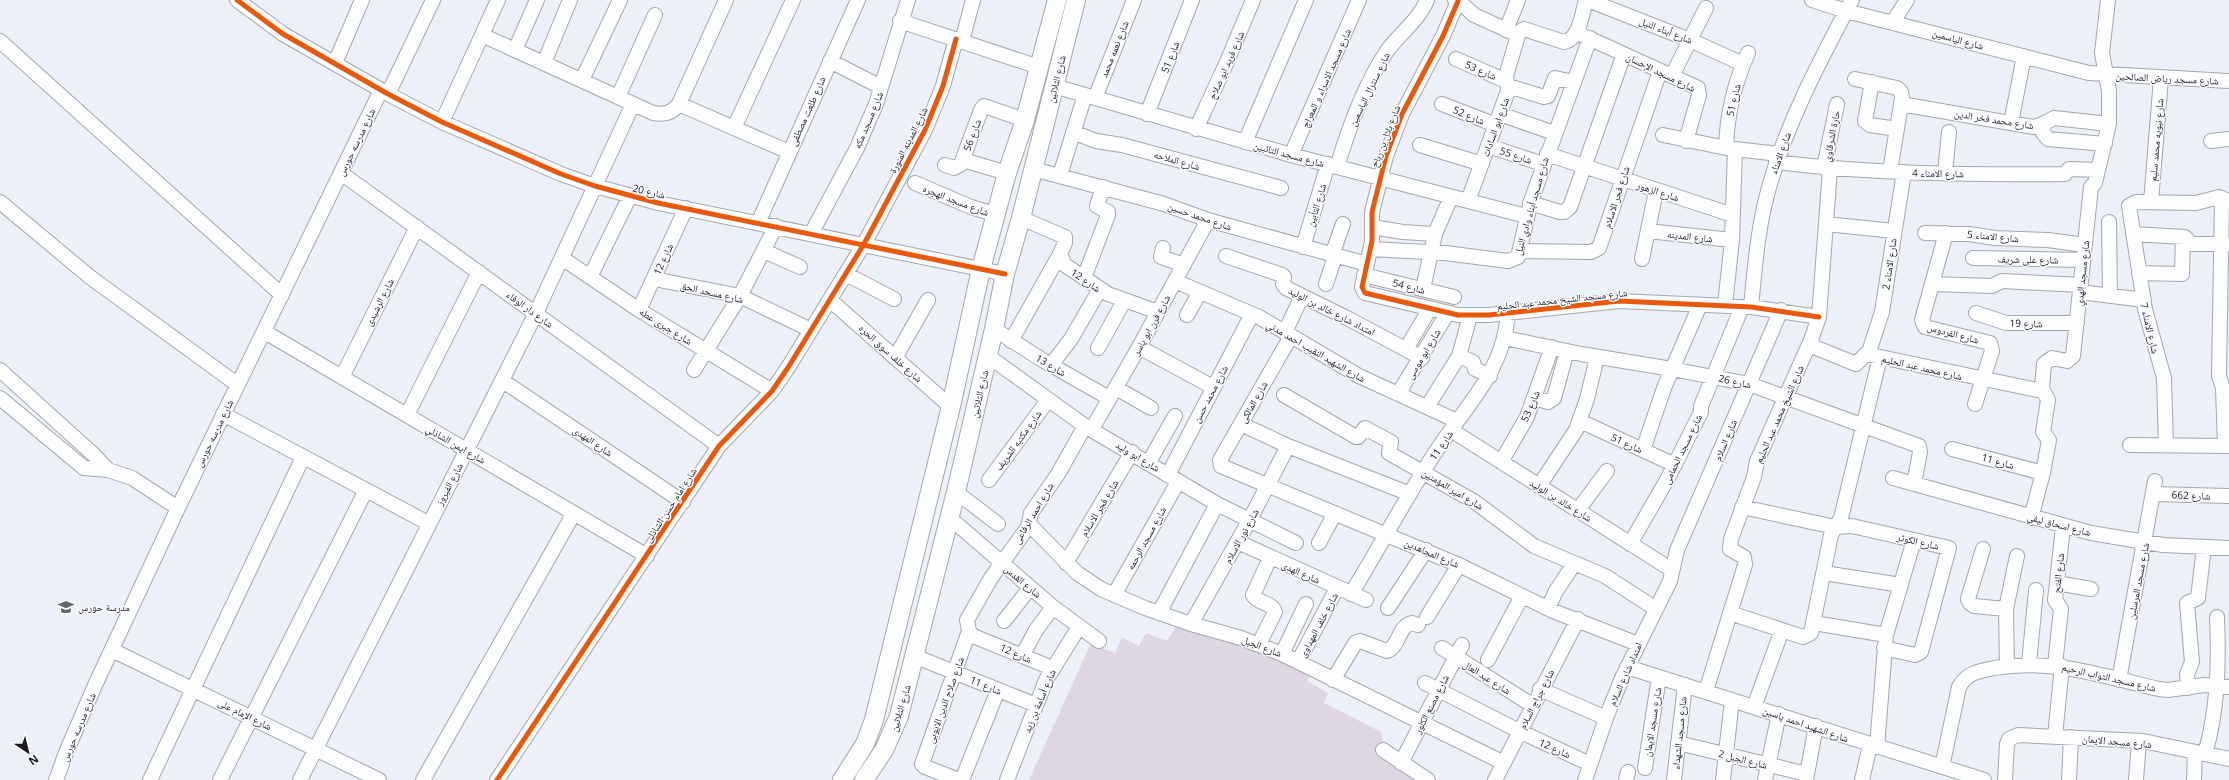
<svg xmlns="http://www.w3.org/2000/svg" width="2229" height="780" font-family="'Open Sans','Noto Naskh Arabic',sans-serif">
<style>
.green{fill:#ded6e5}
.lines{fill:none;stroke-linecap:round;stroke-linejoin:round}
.minor-casing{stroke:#a5a7ad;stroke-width:16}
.tertiary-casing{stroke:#a5a7ad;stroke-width:20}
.minor{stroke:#fcfdfe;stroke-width:14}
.tertiary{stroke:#fcfdfe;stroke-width:18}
.cycleway-casing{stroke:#fafbfe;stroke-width:8}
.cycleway{stroke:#e8590c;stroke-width:5}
.labels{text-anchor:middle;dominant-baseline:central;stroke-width:3;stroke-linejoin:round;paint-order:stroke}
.street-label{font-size:10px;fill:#1a1c21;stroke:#fafbfe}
.poi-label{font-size:10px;fill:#1a1c21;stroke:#fafbfe;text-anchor:start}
</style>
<rect width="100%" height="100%" fill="#edf0f8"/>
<!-- green -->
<path class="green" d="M1180,620L1312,670L1307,681L1328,693L1324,703L1381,732L1385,749L1417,780H1029L1091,643L1115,653L1122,637L1139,646L1146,633L1167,641Z"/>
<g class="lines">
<defs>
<path id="minor" d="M237,0L283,34L388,94L442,122L561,174L595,186L658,203L1005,274
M1455,0L1462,4L1474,15L1518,35
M1588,0L1690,40L1743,64
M1812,0L1846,11L2089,73L2229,81
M1458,1L1443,36L1402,114L1386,156L1372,212V241L1362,287L1365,293L1458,315H1489L1619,301L1751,307L1819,317
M900,21L1039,67
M1893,22L1907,0
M1506,30L1518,0
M482,35L653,113C665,115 672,113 679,104L726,0
M1582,35L1698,88L1699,95L1686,141
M0,41L282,295
M962,41L973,0
M515,50L537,0
M1456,59L1506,81
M830,61L881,87
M335,63L362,0
M544,63L570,0
M1672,76L1706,8
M1855,79L1897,88L1901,92L1902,98L1890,171
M582,80L620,0
M1872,82L1865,121L1870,125L1897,129
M1054,86L1291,155L1526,216
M1508,86L1544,97L1548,96L1555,78L1573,82
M388,94L433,0
M618,97L655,15
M1095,98L1134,0
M679,104L789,152
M1442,104L1496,125
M1901,104L2034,127L2041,125L2054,118L2109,124
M1147,114L1192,0
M1500,114L1554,133
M442,122L498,0
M2011,123L2024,56
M2044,123L2043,133L2048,139L2105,144
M734,128L793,0
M1196,129L1226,64L1253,0
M1073,132L1096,141L1122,145L1281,188
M1663,135L1726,148L1779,154
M2211,141L2229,139
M1245,142L1306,0
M1420,145L1482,164
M1488,146L1543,164
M1726,148C1727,114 1734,84 1748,53
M1547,154L1733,215
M1291,155L1359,0
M963,160L1007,173
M1776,162C1872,174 1969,175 2065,174L2069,169L2098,170
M945,165L954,168L961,164L981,110L984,106L1025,120
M1337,167C1349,127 1364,85 1387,51C1400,33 1419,20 1427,0
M1824,168L1837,104
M1033,169L1164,204L1208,220L1367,264
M341,173L719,446
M1945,173L1949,132
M1060,175L1085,95
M915,183L971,207L997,215
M2222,198L2219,376L2223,388L2225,446
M1468,201L1508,91L1506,76L1519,32L1524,29L1564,42C1580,39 1582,13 1586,0
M0,202L90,277L238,385
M2151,202L2161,78
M1530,203L1560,212H1564L1570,207L1624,54
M1021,218L1065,237V243L1060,254L1065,265L1108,294L1158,312
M2109,222L2110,296
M758,223L858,0
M1826,224L1894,231
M1372,227L1403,232L1435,234
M1648,231L1732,240
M1925,233L1969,234L1995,238L2048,240L2085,245
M1946,233L1922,320L1925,327L1990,343L1992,351L1975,404
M811,234L857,148L876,104L908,0
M2133,234L2185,237L2191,244H2229
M1303,247L1328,164
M1163,248L1161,257L1184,265
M1371,249L1445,253L1508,261L1518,257L1531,201L1590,38
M764,251L800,267
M1520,251L1591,252L1599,248L1660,71
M1332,255L1343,224
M1226,256L1282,275L1284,277L1283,284L1286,288L1347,318L1422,358
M562,258L639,310L772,391
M1973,258L2083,260
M1642,259L1656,191
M2139,273L2182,274L2183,237
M846,274L894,299
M1364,275L1454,297
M590,277L630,196
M1084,278L1108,215V212L1097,206L1103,187
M654,279L740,296L811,330
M1175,281L1259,317L1359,376L1457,421
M1326,284L1335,256
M1932,284L1992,286L2002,281L2081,285
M1423,289L1435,234L1451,197
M2080,292L2144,300
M830,300L951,407
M1725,305L1732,240L1735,149
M1751,307C1755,266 1758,224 1770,184C1788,120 1821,59 1852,0
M639,310L686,208
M1976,313L2006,323H2077
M1187,315L1200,292
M994,329L1044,361L1109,398
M265,332L647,556
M1285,332L1302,296
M1291,336L1220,460L1221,466L1459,565L1553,611L1638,644
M1505,338L1581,354L1672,369L1749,384L1919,446L1920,452L1914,484
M1011,341L1060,254
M1809,345L1856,364L1866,354L2042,391
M1139,347L1213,387
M1098,348L1124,301
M1406,349L1429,310
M1868,355L1882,312L1904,172
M988,356L1085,426L1217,504L1296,543
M1459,356L1473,362L1475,369L1490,376
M895,358L928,300
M1051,365L1071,339L1100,289
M0,370L94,455L108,470
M694,370L740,296L776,226
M342,377L417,227
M503,381L683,502
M1116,388L1151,408
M1398,394L1447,314
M1284,395L1356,437H1358L1365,428L1391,442L1389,453L1475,502L1534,546L1605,576L1656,609
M0,398L84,468L108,470L132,478L178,508
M1535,398L1548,402L1554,398L1567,351
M1427,407L1459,356L1470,316
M223,414L428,523
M407,415L479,272
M1580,421L1675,465
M1241,424L1288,446L1410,494
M1092,429L1139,347L1208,220
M1451,430L1672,570
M2130,445L2229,446
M2166,445L2164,378L2145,309L2129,206L2136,202L2196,203L2219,197L2229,201
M1952,449L2043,473
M1643,450L1664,388L1700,305
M1149,462L1175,416
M1501,462L1527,417L1552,347
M1168,475L1252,314
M1893,478L2091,533L2163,545L2229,548
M989,480L1048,400
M1539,486L1576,430L1587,399L1597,357
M956,492L998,524
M2153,494L2229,496
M1742,507L1835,527L1852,526L1949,548L1921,652L1915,655L1884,648
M1578,510L1607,471
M950,518L1053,607L1099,641
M2031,518L2043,473L2049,440L2043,432L2048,400L2042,388L2044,364L2052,358L2067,361L2073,356L2091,187L2095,183L2109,124V91L2102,53L2108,0
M1029,524L1077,573L1101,589L1145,608L1191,624L1241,638L1282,654L1504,763
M1238,542L1366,600
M1319,543L1335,513
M1630,544L1668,478L1701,412V406L1742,307
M1983,549L1968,599L1970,603L1974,606L2006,609
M1066,563L1132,452
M1824,573L1901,585
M2057,583L2091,589
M1351,594C1379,548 1404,501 1433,456C1464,407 1504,373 1508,313
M1114,595L1178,482
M1388,608L1426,550
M1548,608L1556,591L1574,564
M1159,613L1217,504
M1730,613L1803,637L1811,633L1831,535L1841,518L1880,357
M1427,617L1459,565
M1004,621L1030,588
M1814,623L1886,635
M1191,624L1249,521L1288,446
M1259,644L1275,612C1272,602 1258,604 1253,595L1270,558
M1442,648L1532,705
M112,650L379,780
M1282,654L1306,604
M914,656L1036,705
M1022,656L1036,630L1053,607
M1488,660L1522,596
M1298,662L1337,588
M2029,664L2036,590
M2055,665L2061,609L2055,600L2063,527
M2007,666L2006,609L2017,556
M1627,667L1984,780
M1052,668L973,636L969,631L967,620L991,578L1028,527L1031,513L1058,474L1085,426
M1333,680L1356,642L1360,641L1387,651C1400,646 1398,626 1412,623L1418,625
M2119,680L2155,481
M1425,683L1519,731L1590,764
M2188,688L2187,674L2192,662L2187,603L2198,598L2204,547
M1540,689L1606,718
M1706,691L1745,565L1744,557L1730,549L1731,539L1754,477L1757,461L1811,340L1819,317L1830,169
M1754,707L1782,630
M2055,736L2062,666
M1678,743L1807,774
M1877,747L1886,635L1914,540
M1383,750L1428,780
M2205,754C2218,709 2219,663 2217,617
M1401,763L1462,645
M1942,767L1959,687C1967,673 1978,671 1994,668C2053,658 2102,676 2159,689L2168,690L2204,685L2229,687
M1645,768L1659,677
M56,780L67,750L96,683L178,508L381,90
M150,780L303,457
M220,780L366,490
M300,780L536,313L633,104
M423,780L574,513
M497,780L719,446L772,391L789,366L864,244L925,130L943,86L956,39
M959,780L925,767L922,764L969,631
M962,780L998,690
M1007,780L1046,680L1079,627
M1495,780L1578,619
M1585,780L1606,718L1622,678L1670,581L1677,550L1781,310
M1626,780L1628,772
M1674,780L1685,685
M1723,780L1732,700
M1765,780L1779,714
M1806,780L1816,726
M1862,780L1870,745
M2005,780L2007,744L2009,739L2018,735L2143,741L2229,759
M2069,780L2071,737
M2136,780L2139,741
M2194,780L2195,752"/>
<path id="tertiary" d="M842,780L865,744L874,720L952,402L981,269L1007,173L1025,120L1057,0
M864,780L884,750L899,716L956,492L994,329L1005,274L1021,218L1076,0"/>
</defs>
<!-- minor casing -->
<use href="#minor" class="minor-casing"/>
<!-- tertiary casing -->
<use href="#tertiary" class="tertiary-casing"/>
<!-- minor -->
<use href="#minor" class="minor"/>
<!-- tertiary -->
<use href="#tertiary" class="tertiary"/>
<defs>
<path id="cycleway" d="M237,0L283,34L388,94L442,122L561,174L595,186L658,203L1005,274
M1458,1L1443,36L1402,114L1386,156L1372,212V241L1362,287L1365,293L1458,315H1489L1619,301L1751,307L1819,317
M497,780L719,446L772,391L789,366L864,244L925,130L943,86L956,39"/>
</defs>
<!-- cycleway casing -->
<use href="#cycleway" class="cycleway-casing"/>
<!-- cycleway -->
<use href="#cycleway" class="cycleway"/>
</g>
<!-- icons -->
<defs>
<symbol id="school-bare" viewBox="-9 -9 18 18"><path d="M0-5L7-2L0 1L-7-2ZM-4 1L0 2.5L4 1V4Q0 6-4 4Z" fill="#64666c" stroke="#fafbfe" stroke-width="2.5" paint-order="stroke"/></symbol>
</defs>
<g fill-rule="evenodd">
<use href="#school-bare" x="55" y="596" width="22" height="22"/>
</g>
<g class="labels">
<!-- street labels -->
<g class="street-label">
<text transform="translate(1666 30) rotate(21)">شارع أبناء النيل</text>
<text transform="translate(1958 39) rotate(15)">شارع الياسمين</text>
<text transform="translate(1114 49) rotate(-68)">شارع نعمه محمد</text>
<text transform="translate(1170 57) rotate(-69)">شارع 51</text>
<text transform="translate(1226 65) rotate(-66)">شارع فريد ابو صلاح</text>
<text transform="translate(1481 70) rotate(23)">شارع 53</text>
<text transform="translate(1661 72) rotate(26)">شارع مسجد الإحسان</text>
<text transform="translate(1326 78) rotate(-66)">شارع مسجد الاسراء و المعراج</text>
<text transform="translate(2167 78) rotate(3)">شارع مسجد رياض الصالحين</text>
<text transform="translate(1056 79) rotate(-76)">شارع الثلاثين</text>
<text transform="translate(1369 89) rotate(-64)">شارع سنترال الياسمين</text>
<text transform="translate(1733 100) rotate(-77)">شارع 51</text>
<text transform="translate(807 111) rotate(-66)">شارع طلعت مصطفى</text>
<text transform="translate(1469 115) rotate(22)">شارع 52</text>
<text transform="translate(1994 119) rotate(9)">شارع محمد فخر الدين</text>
<text transform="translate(868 120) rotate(-67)">شارع مسجد مكه</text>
<text transform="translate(1495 127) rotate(-70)">شارع ابو السادات</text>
<text transform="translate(972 135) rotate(-70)">شارع 56</text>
<text transform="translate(1385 136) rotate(-69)">شارع بلال بن رباح</text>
<text transform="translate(1831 136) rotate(-79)">حارة الشرقاوي</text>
<text transform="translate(908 140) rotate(-63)">شارع المدينه المنورة</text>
<text transform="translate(2156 140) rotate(-85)">شارع نبويه محمد سليم</text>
<text transform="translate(356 142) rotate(-64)">شارع مدرسه حورس</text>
<text transform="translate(1780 153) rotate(-70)">شارع الامناء</text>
<text transform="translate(1289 154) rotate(15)">شارع مسجد التائبين</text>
<text transform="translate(1516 155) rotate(18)">شارع 55</text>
<text transform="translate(1177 160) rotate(16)">شارع الملاحه</text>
<text transform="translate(1938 173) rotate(1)">شارع الامناء 4</text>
<text transform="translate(649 191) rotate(13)">شارع 20</text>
<text transform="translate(1658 191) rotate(18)">شارع الزهور</text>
<text transform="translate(1616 197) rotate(-72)">شارع فجر الاسلام</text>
<text transform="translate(956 200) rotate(21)">شارع مسجد الهجره</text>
<text transform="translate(1316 205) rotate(-73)">شارع التأبين</text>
<text transform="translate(1531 206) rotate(-74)">شارع مسجد أبناء وادي النيل</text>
<text transform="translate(1200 216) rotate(19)">شارع محمد حسين</text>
<text transform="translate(1690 236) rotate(6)">شارع المدينه</text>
<text transform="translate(1993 236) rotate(5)">شارع الامناء 5</text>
<text transform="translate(663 259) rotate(-65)">شارع 12</text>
<text transform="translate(2028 259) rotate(1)">شارع على شريف</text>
<text transform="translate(1889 264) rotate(-82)">شارع الامناء 2</text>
<text transform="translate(2082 273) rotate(-84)">شارع مسجد الهدي</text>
<text transform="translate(1086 280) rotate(34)">شارع 12</text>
<text transform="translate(1409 286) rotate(14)">شارع 54</text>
<text transform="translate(712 292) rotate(13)">شارع مسجد الحق</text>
<text transform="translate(1562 299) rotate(-6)">شارع مسجد الشيخ محمد عبد الحليم</text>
<text transform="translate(379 302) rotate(-63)">شارع الرشيدى</text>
<text transform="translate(530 309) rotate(36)">شارع دار الوفاء</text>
<text transform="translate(1332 311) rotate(27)">امتداد شارع خالد بن الوليد</text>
<text transform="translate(2026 323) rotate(1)">شارع 19</text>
<text transform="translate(1151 325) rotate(-61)">شارع فرن ابو ياسر</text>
<text transform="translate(666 326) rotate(32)">شارع جبرى عطه</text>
<text transform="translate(2150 328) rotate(77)">شارع الامناء 7</text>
<text transform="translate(1953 333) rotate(15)">شارع الفردوس</text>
<text transform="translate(1316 351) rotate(30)">شارع الشهيد النقيب احمد مدني</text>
<text transform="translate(891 353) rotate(42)">شارع خلف سوق الحره</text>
<text transform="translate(1423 354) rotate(-59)">شارع ابو موسى</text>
<text transform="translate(1051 365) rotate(30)">شارع 13</text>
<text transform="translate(1922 367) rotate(13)">شارع محمد عبد الحليم</text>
<text transform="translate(1735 381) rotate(12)">شارع 26</text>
<text transform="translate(979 394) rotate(-77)">شارع الثلاثين</text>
<text transform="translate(1210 394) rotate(-62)">شارع محمد حسن</text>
<text transform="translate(1253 402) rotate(-60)">شارع المالكى</text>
<text transform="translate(1530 406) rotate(-67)">شارع 53</text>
<text transform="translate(1779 414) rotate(-66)">شارع الشيخ محمد عبد الحليم</text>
<text transform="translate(214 433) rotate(-64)">شارع مدرسه حورس</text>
<text transform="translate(1018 440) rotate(-54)">شارع مكتبه الشريف</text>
<text transform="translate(1725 440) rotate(-67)">شارع السلام</text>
<text transform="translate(593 441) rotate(34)">شارع المهدى</text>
<text transform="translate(1627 443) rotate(24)">شارع 51</text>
<text transform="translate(456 444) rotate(30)">شارع ايمن الشاذلي</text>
<text transform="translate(1441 445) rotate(-56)">شارع 11</text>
<text transform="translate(1682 449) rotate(-64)">شارع مسجد الحمامى</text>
<text transform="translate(1138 456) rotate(31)">شارع ابو وليد</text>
<text transform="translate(1998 461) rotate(15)">شارع 11</text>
<text transform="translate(449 484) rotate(-62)">شارع الفيروز</text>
<text transform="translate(1453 489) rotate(31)">شارع امير المؤمنين</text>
<text transform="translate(2191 495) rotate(2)">شارع 662</text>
<text transform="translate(1561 500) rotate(32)">شارع خالد بن الوليد</text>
<text transform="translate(670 505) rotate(-57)">شارع امام حسن الشاذلى</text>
<text transform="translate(1099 508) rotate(-59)">شارع فجر الاسلام</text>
<text transform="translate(1033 513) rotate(-59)">شارع احمد الرفاعى</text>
<text transform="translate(2059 524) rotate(15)">شارع اسحاق ليفي</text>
<text transform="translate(1241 536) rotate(-61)">شارع نور الاسلام</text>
<text transform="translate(1146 538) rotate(-61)">شارع مسجد الرحمه</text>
<text transform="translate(1918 541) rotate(13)">شارع الكوثر</text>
<text transform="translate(1432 553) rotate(23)">شارع المجاهدين</text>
<text transform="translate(1301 572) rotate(24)">شارع الهدى</text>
<text transform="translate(2058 573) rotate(-84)">شارع الفتح</text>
<text transform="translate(1023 581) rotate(40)">شارع القدس</text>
<text transform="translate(2138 581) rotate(-79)">شارع مسجد المرسلين</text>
<text transform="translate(1318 625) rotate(-62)">شارع خلف المهداوى</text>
<text transform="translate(1262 646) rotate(21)">شارع الجبل</text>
<text transform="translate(1016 653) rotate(23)">شارع 12</text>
<text transform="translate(1625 674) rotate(-66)">امتداد شارع السلام</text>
<text transform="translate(1487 677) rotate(32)">شارع عبد العال</text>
<text transform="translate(2109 677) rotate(13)">شارع مسجد التواب الرحيم</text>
<text transform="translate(986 685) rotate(22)">شارع 11</text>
<text transform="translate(1536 699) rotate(-63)">شارع جراج السلام</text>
<text transform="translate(945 700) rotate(-70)">شارع صلاح الدين الايوبى</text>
<text transform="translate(1039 701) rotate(-67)">شارع أسامة بن زيد</text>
<text transform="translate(1431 704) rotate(-63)">شارع مصنع الكلور</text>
<text transform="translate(900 708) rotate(-73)">شارع الثلاثين</text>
<text transform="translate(245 714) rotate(26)">شارع الإمام على</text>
<text transform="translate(1652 722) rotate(-81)">شارع مسجد الايمان</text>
<text transform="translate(1806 724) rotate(19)">شارع الشهيد احمد ياسين</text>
<text transform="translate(78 727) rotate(-67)">شارع مدرسه حورس</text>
<text transform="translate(1679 733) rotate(-84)">شارع مسجد الشهداء</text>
<text transform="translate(2117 741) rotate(5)">شارع مسجد الايمان</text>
<text transform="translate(1555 748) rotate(24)">شارع 12</text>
<text transform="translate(1743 759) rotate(14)">شارع الجبل 2</text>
</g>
<!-- poi labels -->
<g class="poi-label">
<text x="78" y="607">مدرسة حورس</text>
</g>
</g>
<!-- north arrow -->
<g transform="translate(28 752) rotate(145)" stroke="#fafbfe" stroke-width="3" paint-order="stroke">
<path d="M0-3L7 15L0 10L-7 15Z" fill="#1a1c21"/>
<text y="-6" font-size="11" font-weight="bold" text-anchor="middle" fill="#1a1c21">N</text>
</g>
</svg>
